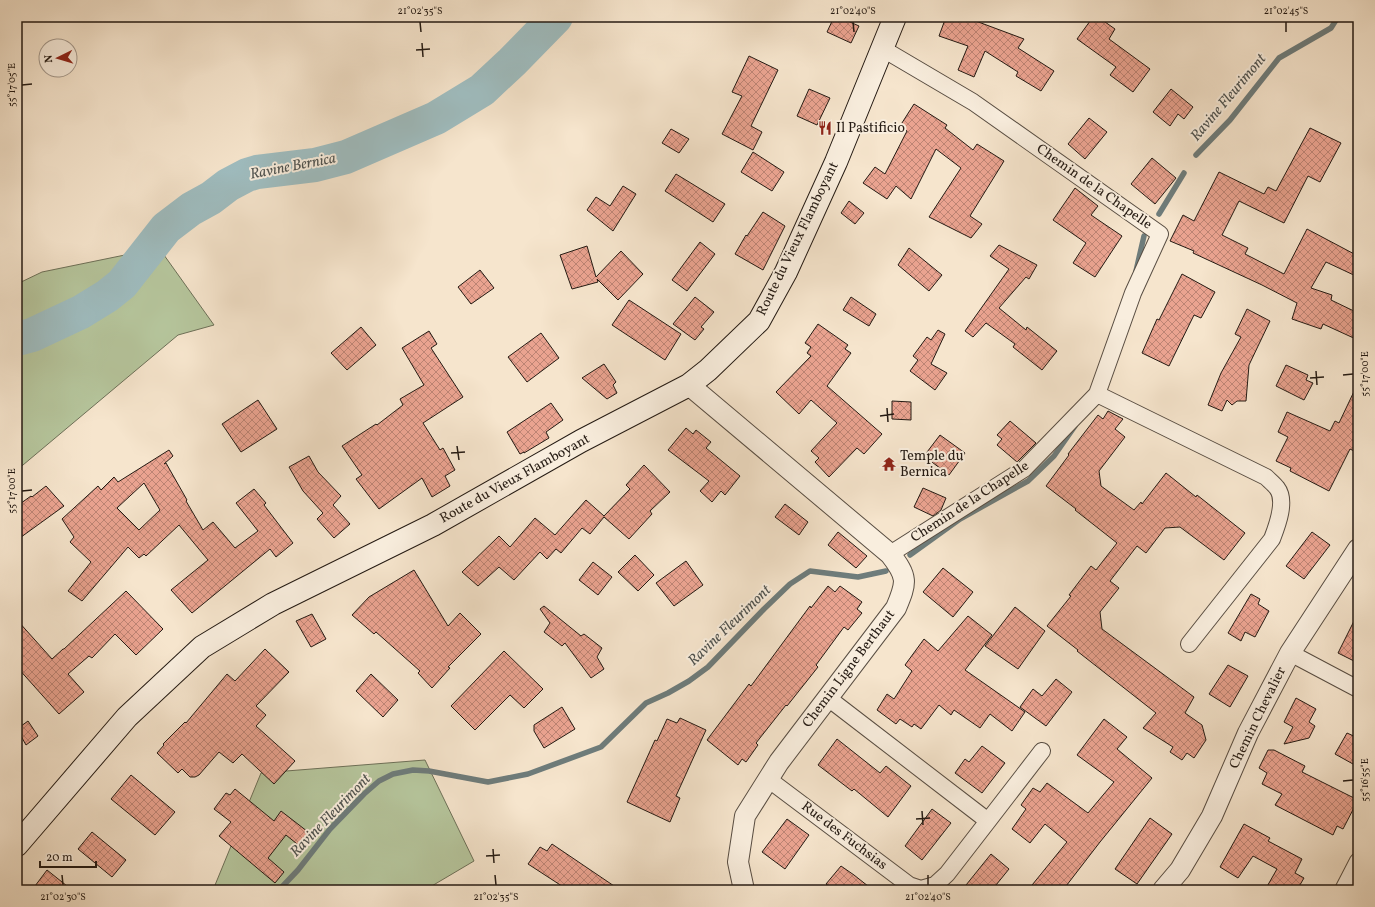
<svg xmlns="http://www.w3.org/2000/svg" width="1375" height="907" font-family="Vollkorn,serif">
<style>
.grass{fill:#b6c69d;stroke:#6d7058}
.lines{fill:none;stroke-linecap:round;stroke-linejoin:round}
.stream{stroke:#6e7c7b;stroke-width:5.5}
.river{stroke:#9fbdc0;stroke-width:34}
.building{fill:url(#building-cross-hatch);stroke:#241a13;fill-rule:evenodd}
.minor-casing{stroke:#584d42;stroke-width:18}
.tertiary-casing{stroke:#584d42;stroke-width:22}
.secondary-casing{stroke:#241a13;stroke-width:24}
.minor{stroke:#f9eede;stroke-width:16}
.tertiary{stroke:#f9eede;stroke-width:20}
.secondary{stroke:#f9eede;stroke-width:22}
.ticks{fill:none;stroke:#241a13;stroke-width:1.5}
.labels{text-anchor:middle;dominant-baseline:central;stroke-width:4;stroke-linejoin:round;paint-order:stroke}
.poi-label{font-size:14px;fill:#241a13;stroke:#f9eede;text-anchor:start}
.street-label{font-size:14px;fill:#241a13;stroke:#f9eede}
.water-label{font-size:15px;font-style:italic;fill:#4f5350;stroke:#f9eede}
.neatline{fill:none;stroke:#241a13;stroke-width:1.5}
.ticks-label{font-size:10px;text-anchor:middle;fill:#241a13}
</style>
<defs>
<pattern id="building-cross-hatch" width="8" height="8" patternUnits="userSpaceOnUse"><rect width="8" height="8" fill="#eaa390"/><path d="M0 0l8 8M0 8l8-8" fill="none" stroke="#bd8474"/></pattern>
</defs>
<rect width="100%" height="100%" fill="#f6e5cd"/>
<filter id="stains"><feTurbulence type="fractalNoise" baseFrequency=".005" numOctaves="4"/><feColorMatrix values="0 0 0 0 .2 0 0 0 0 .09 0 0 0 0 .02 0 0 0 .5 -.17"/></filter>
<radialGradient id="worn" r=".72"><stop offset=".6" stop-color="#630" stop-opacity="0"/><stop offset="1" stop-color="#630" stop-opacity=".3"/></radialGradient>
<!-- grass -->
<path class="grass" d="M159,248L214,325L178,335L17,470V284L42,272Z
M425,760L474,861L425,890H213L261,773Z"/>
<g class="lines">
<!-- stream -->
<path class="stream" d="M1196,155L1230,120L1279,58L1331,28L1338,17
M1159,214L1184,173
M1136,271L1144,236
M910,555L960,519L1028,481L1054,456L1075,426
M279,890L298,870L330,829L364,794L379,781L393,774L413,770L429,771L488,782L528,774L601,747L646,703L668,693L689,681L708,667L764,609L790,584L810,571L858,577L886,571"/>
<!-- river -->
<path class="river" d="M17,339L32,335L81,312L107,296L122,284L166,228L191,209L211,198L228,185L247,175L257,172L315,165L346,157L436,118L482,90L512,62L556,17"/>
</g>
<!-- building -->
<path class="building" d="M834,17H853L850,22L859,26L851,43L827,32Z
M946,17H965L1024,39L1018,48L1054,71L1041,91L1016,76L1018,72L985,51L974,77L958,70L968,46L939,36Z
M1093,17H1098L1115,29L1109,39L1150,69L1133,92L1110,75L1116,67L1077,39Z
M749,56L778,70L751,126L762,132L753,150L722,134L742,96L732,92Z
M809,89L830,98L817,125L797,116Z
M1171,89L1193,107L1184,119L1178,114L1170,126L1153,112Z
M914,104L947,125L945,128L973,150L977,144L1004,161L970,216L982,224L971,238L929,217L961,168L936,149L911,199L896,186L887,199L863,183L875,167L885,174L907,131L900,126Z
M1089,118L1107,132L1085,159L1068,144Z
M1310,128L1341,143L1320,182L1308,176L1284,223L1239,201L1222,235L1248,248L1245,254L1284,274L1307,229L1358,256V277L1326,262L1311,288L1332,295L1331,300L1358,313V340L1323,324L1321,329L1292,319L1297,303L1262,285L1193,253L1194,251L1170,241L1183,215L1194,221L1219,172L1264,194L1268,187L1276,191Z
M671,129L689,139L679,153L662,143Z
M753,152L784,172L772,191L741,172Z
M1152,158L1176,178L1155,204L1131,184Z
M676,174L725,204L713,222L665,191Z
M623,186L636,194L613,231L587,210L596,197L610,206Z
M1075,188L1098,206L1091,215L1122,236L1095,277L1073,263L1086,243L1053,220Z
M849,201L864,213L855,224L841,213Z
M763,212L785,226L763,270L735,254L746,235L747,236Z
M700,242L715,254L687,291L672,280Z
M999,245L1037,265L1029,279L1026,277L999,308L1026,330L1027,327L1057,351L1042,370L1013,347L1015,344L986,323L973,337L965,331L1009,269L990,256Z
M587,246L596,277L621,251L643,274L618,300L597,279L598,282L572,289L560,255Z
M909,248L942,275L929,291L898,265Z
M480,270L494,288L471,304L458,287Z
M1182,274L1215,292L1201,318L1194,315L1169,366L1142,353L1157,319L1159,320Z
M695,297L714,312L701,327L704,329L695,340L673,324Z
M851,297L876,314L869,326L843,310Z
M629,300L681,334L665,360L612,325Z
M1247,309L1270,321L1249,365L1246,401H1237L1232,405L1227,400L1222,411L1208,405L1221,373L1241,337L1235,334Z
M818,324L848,345L845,349L851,353L827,386L882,434L864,454L857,448L829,477L815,462L819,458L811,451L837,423L811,400L799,414L776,392L811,356L807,353L811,347L805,343Z
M361,327L376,345L347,370L331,353Z
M938,330L945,334L931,364L947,373L935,390L910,371L918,360L913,356L927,337L931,340Z
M429,331L437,344L431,348L463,397L423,423L440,450L443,448L455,470L445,476L450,486L432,497L422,478L379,509L356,479L362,475L342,446L376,424L377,425L403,405L400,399L424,385L402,348Z
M541,333L559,358L527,382L508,357Z
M604,364L616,382L613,385L617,393L607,399L582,378Z
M1286,365L1308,375L1306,380L1313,383L1304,400L1276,386Z
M1358,383V453L1350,449L1329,491L1290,471L1291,468L1276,461L1288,437L1278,432L1287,412L1330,431L1335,421L1339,423Z
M258,400L277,429L241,452L222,424Z
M892,401L911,402V420L892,419Z
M551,403L563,420L546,432L549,438L524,453V452L520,454L507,432Z
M1108,411L1123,419L1115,429L1125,437L1099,471L1101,486L1134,510L1141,502L1142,504L1166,473L1196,497L1197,495L1245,533L1224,560L1180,527L1165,528L1146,553L1137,546L1110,581L1119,588L1100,612L1102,629L1194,697L1185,713L1202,725L1206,740L1194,758L1187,753L1182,760L1170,752L1173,747L1143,728L1156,713L1077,651L1078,650L1047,626L1071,596L1069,595L1091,566L1096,570L1117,543L1075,510L1076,509L1046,486L1069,455L1068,454L1098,415L1103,419Z
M1010,421L1036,443L1017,462L997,445L1002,439L997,435Z
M686,428L693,434L696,430L711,442L706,448L740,476L725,495L721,491L712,502L700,491L709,481L668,450Z
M940,435L965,453L949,475L924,456Z
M169,450L173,456L164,464L166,463L187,500L186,501L203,530L213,522L235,548L258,531L236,503L254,489L266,503L264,505L293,543L276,557L270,549L192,613L171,590L208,560L179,525L146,556L144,554L139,558L128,547L82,601L68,591L91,562L70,542L74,537L62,519L98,486L101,490L114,477L118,482ZM144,483L160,510L139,530L117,508Z
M309,456L318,472L341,496L333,505L350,524L334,538L317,519L323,513L303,491L289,467Z
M644,465L670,492L650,511L652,514L629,539L604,517L590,534L582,528L561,553L556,549L547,559L540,552L514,580L499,567L478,586L462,572L499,536L510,547L535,518L555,535L586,500L604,516L630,489L626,485Z
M46,486L64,506L17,540V506L31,496L32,497Z
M923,488L946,498L941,510L933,516L914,507Z
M785,504L808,522L799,535L775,517Z
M838,532L867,556L856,568L828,545Z
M1312,532L1330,545L1304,579L1286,566Z
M635,555L654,575L638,591L618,572Z
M686,561L703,585L674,606L656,583Z
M593,562L612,577L598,595L579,580Z
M943,568L973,592L953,617L923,592Z
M414,570L448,626L460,613L481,634L448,667L450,668L432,688L418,673L420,671L376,632L374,634L352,615L369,597Z
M828,586L835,592L840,586L862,602L857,609L862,613L848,630L844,627L816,665L818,667L787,706L786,705L756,743L758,745L746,762L742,759L738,765L707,740L749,684L751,686L810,606L811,608Z
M126,591L163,629L136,655L115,634L92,658L89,656L68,674L84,692L59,714L17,667V620L52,659L63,649H64Z
M1251,594L1260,599L1258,604L1269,611L1255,637L1245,632L1241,641L1228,633Z
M544,606L581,636L584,634L602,648L597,657L604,669L591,678L565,643L562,646L544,632L550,623L540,609Z
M1015,607L1045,631L1018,669L985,646Z
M1358,613V663L1338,653Z
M312,614L326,639L311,647L296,621Z
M968,616L992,635L965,670L1025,712L1012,731L990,714L980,728L954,710L951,715L939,705L921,729L914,724L912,727L900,719L896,724L877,710L887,694L894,699L912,671L905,665L924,639L938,651Z
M265,649L289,672L256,706L266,715L256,726L295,761L274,784L242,754L233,763L219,752L199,775L195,777H190L182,769L178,773L157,753L164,745L163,744L185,722L186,723L227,674L235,681Z
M504,651L543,689L524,708L510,695L475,730L451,706Z
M1228,665L1248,676L1230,707L1209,694Z
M371,674L398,700L383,717L356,691Z
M1056,679L1072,692L1046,726L1020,707L1033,689L1042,696Z
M1296,698L1316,709L1309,722L1315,726L1309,738L1284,744L1293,727L1284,722Z
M562,707L575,729L544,748L534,731V725Z
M680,718L706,730L676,796L680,798L670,822L627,802L655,740L657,741L667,719L677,723Z
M1104,719L1127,737L1117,749L1152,778L1100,842L1063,890H1028L1067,842L1045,824L1030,843L1012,829L1026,809L1021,805L1033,788L1040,792L1047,783L1088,813L1114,782L1077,755Z
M28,721L38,736L26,745L17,729Z
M1347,733L1358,738V755L1353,764L1335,754Z
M837,739L880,773L886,766L911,786L888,817L854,789L852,791L818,765Z
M982,746L1005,763L982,793L955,773L965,759L969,762Z
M1268,750H1274L1305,766L1302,772L1358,800L1343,829L1337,826L1333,835L1275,805L1282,794L1262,784L1267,773L1259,768Z
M131,775L175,812L155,835L111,799Z
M235,789L274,821L281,811L312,835L302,848L286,835L268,858L284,872L275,883L219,836L231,822L214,809L226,793L230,795Z
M932,809L951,823L922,860L905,846Z
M1150,818L1172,834L1137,884L1115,869Z
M787,819L809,835L785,869L762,852Z
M1244,824L1270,838L1268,841L1302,859L1295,873L1304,878L1297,890H1265L1277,869L1253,856L1238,878L1220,867Z
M92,832L126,860L112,877L78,849Z
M552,844L620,890H568L528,864L540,847L547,851Z
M991,854L1009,869L992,890H962Z
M841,866L854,875L873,890H834L826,884Z
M47,870L72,890H32Z"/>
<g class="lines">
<defs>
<path id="minor" d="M883,49L973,102L1160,234L1133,293L1097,394L1024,469L890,554
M1097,394L1266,477C1270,481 1274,484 1277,488C1287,501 1277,526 1272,539L1189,644
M1290,653L1358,689
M768,779L909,885L921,889L935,885L947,874L988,821L828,698
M988,821L1042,751
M1343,890L1358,861"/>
<path id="tertiary" d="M689,385L890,554C908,577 907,582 896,608L779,762L745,816L738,862L744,890
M1163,890L1180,870L1212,816L1248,733L1290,653L1358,549"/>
<path id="secondary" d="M17,845L127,717L202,647L273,604L433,525L581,441L689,385L708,370L759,321L786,272L836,162L895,17"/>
</defs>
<!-- minor casing -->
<use href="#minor" class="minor-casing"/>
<!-- tertiary casing -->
<use href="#tertiary" class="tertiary-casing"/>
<!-- secondary casing -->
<use href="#secondary" class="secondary-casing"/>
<!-- minor -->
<use href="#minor" class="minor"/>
<!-- tertiary -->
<use href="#tertiary" class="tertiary"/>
<!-- secondary -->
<use href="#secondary" class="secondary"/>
</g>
<!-- ticks -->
<path class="ticks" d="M420,22L421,32M853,22L854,32M1286,22V32M422,43L423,57M416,50L430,49M22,85L32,84M1316,371L1317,385M1343,375L1353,374M1310,378L1324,377M887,408L888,422M880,416L894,414M457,446L459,460M451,453L465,452M22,491L32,490M1343,781L1353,780M922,811L923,825M916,819L930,818M493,849L494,863M486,856L500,855M62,875L63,885M495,875L496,885M928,875V885"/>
<!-- icons -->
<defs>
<symbol id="restaurant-bare" viewBox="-9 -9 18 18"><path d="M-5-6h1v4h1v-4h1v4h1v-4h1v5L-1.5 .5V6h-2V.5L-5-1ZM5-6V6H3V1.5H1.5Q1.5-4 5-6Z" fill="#8f2418" stroke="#f9eede" stroke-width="2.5" paint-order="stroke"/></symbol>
<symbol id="temple-bare" viewBox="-9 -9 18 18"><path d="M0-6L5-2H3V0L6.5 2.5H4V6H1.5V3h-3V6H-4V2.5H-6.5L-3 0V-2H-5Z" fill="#8f2418" stroke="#f9eede" stroke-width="2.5" paint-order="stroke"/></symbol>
</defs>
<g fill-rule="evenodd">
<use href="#restaurant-bare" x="815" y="118" width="20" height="20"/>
<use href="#temple-bare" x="879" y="454" width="20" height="20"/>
</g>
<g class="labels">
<!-- poi labels -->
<g class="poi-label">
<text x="836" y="128">Il Pastificio</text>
<text x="900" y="456">Temple du<tspan x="900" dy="16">Bernica</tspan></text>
</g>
<!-- street labels -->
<g class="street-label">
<text transform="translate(1094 187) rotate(35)">Chemin de la Chapelle</text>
<text transform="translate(798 239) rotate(-64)">Route du Vieux Flamboyant</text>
<text transform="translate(515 479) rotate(-29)">Route du Vieux Flamboyant</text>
<text transform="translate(970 502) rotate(-33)">Chemin de la Chapelle</text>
<text transform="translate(849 669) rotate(-53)">Chemin Ligne Berthaut</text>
<text transform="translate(1258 718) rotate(-64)">Chemin Chevalier</text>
<text transform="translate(844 836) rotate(37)">Rue des Fuchsias</text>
</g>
<!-- water labels -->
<g class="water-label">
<text transform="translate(1229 98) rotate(-50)">Ravine Fleurimont</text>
<text transform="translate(293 167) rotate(-11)">Ravine Bernica</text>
<text transform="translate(730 626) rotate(-44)">Ravine Fleurimont</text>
<text transform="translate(331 816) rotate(-46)">Ravine Fleurimont</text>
</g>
</g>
<!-- margin -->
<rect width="1375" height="907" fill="none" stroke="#f6e5cd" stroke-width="44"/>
<!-- north arrow -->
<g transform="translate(58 58) rotate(265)"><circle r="19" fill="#f9eede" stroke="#a4998d"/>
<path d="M0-3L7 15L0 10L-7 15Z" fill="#8f2418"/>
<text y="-6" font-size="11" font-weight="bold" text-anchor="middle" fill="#241a13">N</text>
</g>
<!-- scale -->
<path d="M40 861v6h56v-6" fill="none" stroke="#241a13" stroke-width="2"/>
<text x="46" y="861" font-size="12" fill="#241a13" stroke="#f9eede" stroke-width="3" paint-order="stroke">20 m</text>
<rect x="22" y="22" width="1331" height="863" class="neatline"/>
<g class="ticks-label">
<text x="420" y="14">21°02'35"S</text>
<text x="853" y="14">21°02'40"S</text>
<text x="1286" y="14">21°02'45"S</text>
<text transform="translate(11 85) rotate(-90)" y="4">55°17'05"E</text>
<text transform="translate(1364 374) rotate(-90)" y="4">55°17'00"E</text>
<text transform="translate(11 491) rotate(-90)" y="4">55°17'00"E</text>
<text transform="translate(1364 780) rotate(-90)" y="4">55°16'55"E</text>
<text x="63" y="900">21°02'30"S</text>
<text x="496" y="900">21°02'35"S</text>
<text x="928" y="900">21°02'40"S</text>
</g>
<rect width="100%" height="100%" filter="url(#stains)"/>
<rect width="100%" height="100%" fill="url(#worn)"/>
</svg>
